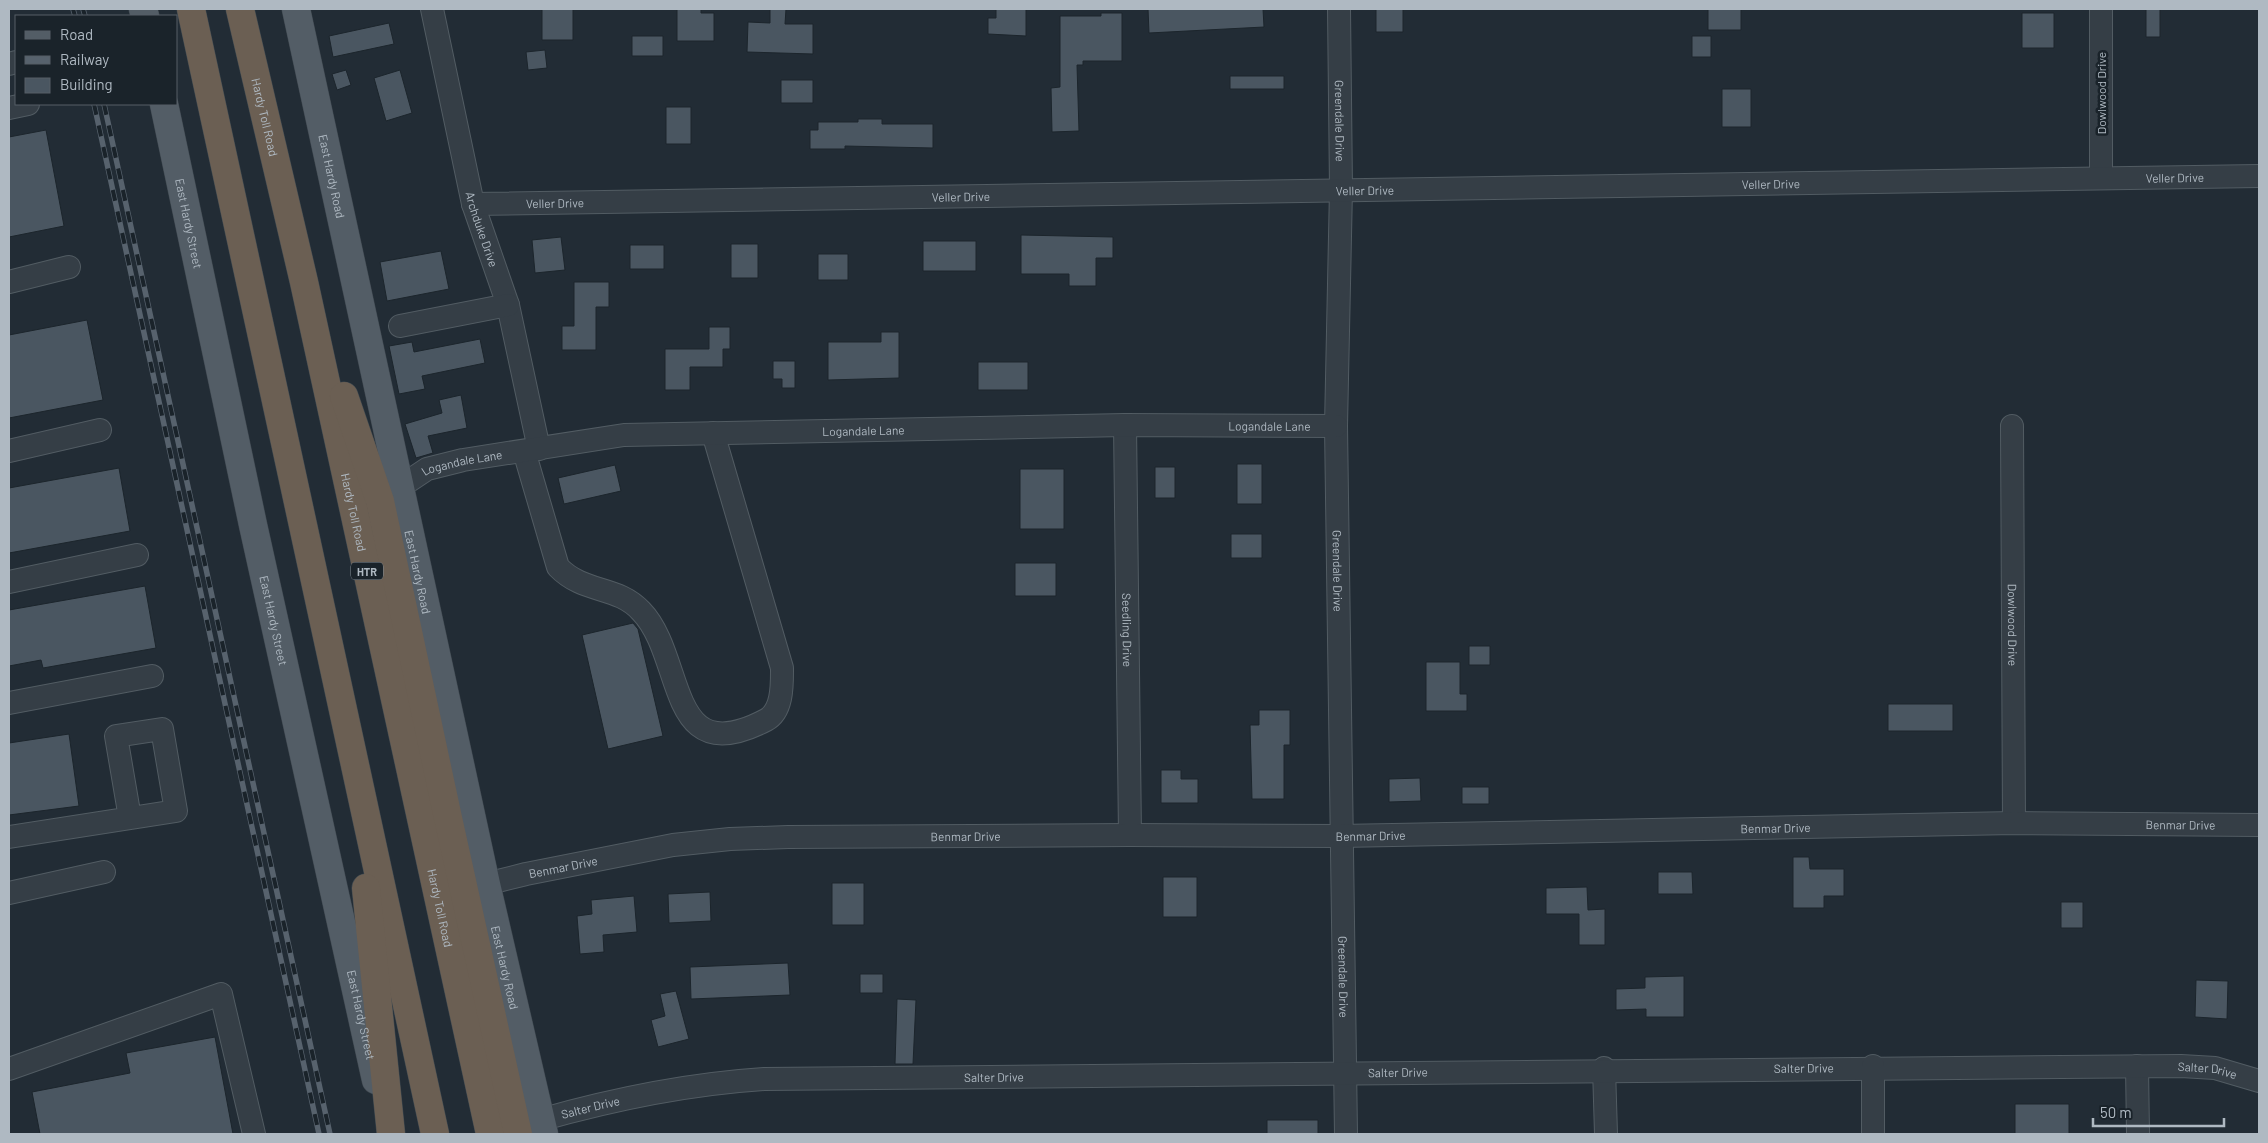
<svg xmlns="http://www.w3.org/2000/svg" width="2268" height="1143" font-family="Barlow,sans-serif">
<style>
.building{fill:#4a5661;stroke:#1c252c}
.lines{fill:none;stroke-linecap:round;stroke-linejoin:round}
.minor-casing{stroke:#525c63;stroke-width:24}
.major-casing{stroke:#3e474f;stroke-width:29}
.highway-casing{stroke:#3f4950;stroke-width:29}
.minor{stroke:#353e46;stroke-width:22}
.major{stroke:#535d66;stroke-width:28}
.highway{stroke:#6b5f53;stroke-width:28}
.rail-casing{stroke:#57626d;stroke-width:5.5}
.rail{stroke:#1a232a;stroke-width:4;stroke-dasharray:11;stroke-linecap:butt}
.labels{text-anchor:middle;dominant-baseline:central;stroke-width:5;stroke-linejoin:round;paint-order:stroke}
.shield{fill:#1a232a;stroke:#828c94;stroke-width:1}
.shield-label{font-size:11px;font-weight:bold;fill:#afb9c2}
.street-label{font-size:12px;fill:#afb9c2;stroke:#1a232a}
</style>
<rect width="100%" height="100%" fill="#222c35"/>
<!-- building -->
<path class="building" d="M542,9H573V40H542Z
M677,9H701V13H714V41H677Z
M770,9H786L785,24H813V54L747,52L748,22L770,23Z
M996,9H1026V36L988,34V18H996Z
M1148,9H1263L1264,27L1149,33Z
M1376,9H1403V32H1376Z
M1708,9H1741V30H1708Z
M2146,9H2160V37H2146Z
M1101,13H1122V61H1083V65H1077L1079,131L1052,132L1051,88L1060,87V16H1101Z
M2022,13H2054V48H2022Z
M389,23L394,44L333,57L329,36Z
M632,36H663V56H632Z
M1692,36H1711V57H1692Z
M545,50L547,68L528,70L526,52Z
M346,70L351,85L337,90L332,74Z
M400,70L412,113L386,121L374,78Z
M1230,76H1284V89H1230Z
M781,80H813V103H781Z
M1722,89H1751V127H1722Z
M666,107H691V144H666Z
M858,119H882V124H933V148L845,146V149H810V130H818V122H858Z
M46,130L64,226L9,237V137Z
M1021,235L1113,237V258H1096V286H1069V274H1021Z
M561,237L565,270L535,273L532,240Z
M923,241H976V271H923Z
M731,244H758V278H731Z
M630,245H664V269H630Z
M441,251L449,289L387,301L380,262Z
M818,254H848V280H818Z
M574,282H609V307H596V350H562V326H574Z
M87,320L103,400L9,418V335Z
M709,327H730V349H723V367H690V390H665V349H709Z
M881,332H899V378L828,380V342H881Z
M480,339L485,363L422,376L425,389L399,394L389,346L412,342L414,352Z
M773,361H795V388H782V379H773Z
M978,362H1028V390H978Z
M461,395L467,428L428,436L433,453L416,458L405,424L442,413L439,400Z
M1237,464H1262V504H1237Z
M615,465L621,491L564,504L558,478Z
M1155,467H1175V498H1155Z
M119,468L130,531L9,553V488Z
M1020,469H1064V529H1020Z
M1231,534H1262V558H1231Z
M1015,563H1056V596H1015Z
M145,586L156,648L43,668L41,660L9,666V610Z
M633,623L638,629L663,736L608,749L582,635Z
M1469,646H1490V665H1469Z
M1426,662H1460V694H1467V711H1426Z
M1888,704H1953V731H1888Z
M1259,710H1290V745H1284V799H1252L1250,725H1259Z
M69,734L79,806L9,815V743Z
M1161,770H1181V779H1198V803H1161Z
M1420,778L1421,801L1389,802V779Z
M1462,787H1489V804H1462Z
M1793,857H1809L1810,869H1844V896H1824V908H1793Z
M1658,872H1692L1693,894H1658Z
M1163,877H1197V917H1163Z
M832,883H864V925H832Z
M1587,887L1588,910L1605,909V945H1579V914H1546V888Z
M710,892L711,921L669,923L668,894Z
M634,896L637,932L603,935L604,952L580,954L577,916L592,914L591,900Z
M2061,902H2083V928H2061Z
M788,963L790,995L691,999L690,967Z
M860,974H883V993H860Z
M1684,976V1017H1646V1009L1616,1010V989L1645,988V977Z
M2196,980L2228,981L2227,1019L2195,1017Z
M676,991L689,1039L658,1047L651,1020L665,1016L660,994Z
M897,999L916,1000L913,1064H895Z
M215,1037L233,1134H40L32,1092L130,1073L126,1053Z
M2015,1104H2069V1134H2015Z
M1267,1120H1318V1134H1267Z"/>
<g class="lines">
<defs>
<g id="minor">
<path id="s1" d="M432,9L473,204L508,305L539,449"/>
<path id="s2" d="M1339,9L1341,189L1336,426L1346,1134"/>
<path d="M2101,9V178"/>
<path d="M9,64L16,62"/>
<path d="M9,108L28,104"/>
<path id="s3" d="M473,204L2259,176"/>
<path d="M9,282L69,267"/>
<path d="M400,326L508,305"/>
<path id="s4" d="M1125,425L1130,835"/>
<path id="s5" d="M2012,426L2014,823"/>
<path d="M9,451L100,430"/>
<path d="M524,451L558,567C584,594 617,585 641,611C686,657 665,773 766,720C783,711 782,684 782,668L713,433"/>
<path id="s6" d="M400,487L427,469L463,460L624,435L1125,425L1336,426"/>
<path d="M9,582L137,555"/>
<path d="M9,703L152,676"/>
<path d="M9,837L176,811L162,729L116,736L130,818"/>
<path id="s7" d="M486,884L526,874L673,845L730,839L788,837L1130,835L1340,836L2014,823L2259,825"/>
<path d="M9,893L104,872"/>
<path d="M2137,1066L2138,1134"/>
<path d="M1604,1068L1606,1134"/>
<path d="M9,1069L221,994L254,1134"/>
<path id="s8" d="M540,1120C614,1099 688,1084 764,1079C1237,1075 1709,1066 2181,1066L2215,1068L2259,1081"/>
<path d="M1873,1134V1066"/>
</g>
<g id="major">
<path d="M143,9L145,16"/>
<path id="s9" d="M296,9L486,884L544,1134"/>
<path id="s10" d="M164,104L253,525L376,1080"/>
</g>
<g id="highway">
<path d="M191,9L435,1134"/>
<path id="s11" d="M240,9L304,282L490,1134"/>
<path d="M344,396L380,501L448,818L518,1134"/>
<path d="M366,888L391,1134"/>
</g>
</defs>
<!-- minor casing -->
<use href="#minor" class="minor-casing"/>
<!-- major casing -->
<use href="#major" class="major-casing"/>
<!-- highway casing -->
<use href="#highway" class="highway-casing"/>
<!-- minor -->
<use href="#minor" class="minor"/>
<!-- major -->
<use href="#major" class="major"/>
<!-- highway -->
<use href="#highway" class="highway"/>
<defs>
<path id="rail" d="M73,9L75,16
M83,9L85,16
M94,104L319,1134
M104,104L330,1134"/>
</defs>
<!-- rail casing -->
<use href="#rail" class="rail-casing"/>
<!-- rail -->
<use href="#rail" class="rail"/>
</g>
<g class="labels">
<!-- shield labels -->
<rect class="shield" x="351" y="562.5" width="32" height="17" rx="4"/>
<g class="shield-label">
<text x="367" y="571">HTR</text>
</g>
<!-- street labels -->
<g class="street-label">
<text transform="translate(2101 93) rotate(-90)">Dowlwood Drive</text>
<text stroke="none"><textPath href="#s11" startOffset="111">Hardy Toll Road</textPath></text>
<text stroke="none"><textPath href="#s2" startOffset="112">Greendale Drive</textPath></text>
<text stroke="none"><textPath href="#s9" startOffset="171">East Hardy Road</textPath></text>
<text stroke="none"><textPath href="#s3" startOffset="1702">Veller Drive</textPath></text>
<text stroke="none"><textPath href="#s3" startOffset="1298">Veller Drive</textPath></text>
<text stroke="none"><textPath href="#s3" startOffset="892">Veller Drive</textPath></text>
<text stroke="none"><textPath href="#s3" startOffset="488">Veller Drive</textPath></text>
<text stroke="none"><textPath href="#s3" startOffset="82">Veller Drive</textPath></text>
<text stroke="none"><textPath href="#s10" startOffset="122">East Hardy Street</textPath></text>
<text stroke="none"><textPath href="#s1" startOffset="226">Archduke Drive</textPath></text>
<text stroke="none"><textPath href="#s6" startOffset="878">Logandale Lane</textPath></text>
<text stroke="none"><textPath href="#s6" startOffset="472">Logandale Lane</textPath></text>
<text stroke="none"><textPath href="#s6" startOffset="68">Logandale Lane</textPath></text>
<text stroke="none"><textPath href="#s11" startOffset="516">Hardy Toll Road</textPath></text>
<text stroke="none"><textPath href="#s9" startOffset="576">East Hardy Road</textPath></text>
<text stroke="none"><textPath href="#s2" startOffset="562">Greendale Drive</textPath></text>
<text stroke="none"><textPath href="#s10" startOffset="528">East Hardy Street</textPath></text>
<text stroke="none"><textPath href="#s5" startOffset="199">Dowlwood Drive</textPath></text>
<text stroke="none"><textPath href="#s4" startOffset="205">Seedling Drive</textPath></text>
<text stroke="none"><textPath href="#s7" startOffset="1699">Benmar Drive</textPath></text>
<text stroke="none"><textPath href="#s7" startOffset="1294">Benmar Drive</textPath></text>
<text stroke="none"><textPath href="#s7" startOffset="889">Benmar Drive</textPath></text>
<text stroke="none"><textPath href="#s7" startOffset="484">Benmar Drive</textPath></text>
<text stroke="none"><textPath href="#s7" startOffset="79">Benmar Drive</textPath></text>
<text stroke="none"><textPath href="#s11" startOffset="921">Hardy Toll Road</textPath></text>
<text stroke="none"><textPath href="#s9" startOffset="981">East Hardy Road</textPath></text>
<text stroke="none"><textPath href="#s2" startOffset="968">Greendale Drive</textPath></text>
<text stroke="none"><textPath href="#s10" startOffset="932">East Hardy Street</textPath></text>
<text stroke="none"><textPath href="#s8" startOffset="1268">Salter Drive</textPath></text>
<text stroke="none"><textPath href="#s8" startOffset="1672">Salter Drive</textPath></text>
<text stroke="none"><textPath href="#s8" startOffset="862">Salter Drive</textPath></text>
<text stroke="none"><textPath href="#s8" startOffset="458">Salter Drive</textPath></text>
<text stroke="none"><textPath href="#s8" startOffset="52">Salter Drive</textPath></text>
</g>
</g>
<!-- border -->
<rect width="2268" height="1143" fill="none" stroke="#afb9c2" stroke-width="20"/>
<!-- legend -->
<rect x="15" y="15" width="162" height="90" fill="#1a232a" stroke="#565f67"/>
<rect x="25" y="31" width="25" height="8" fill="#535d66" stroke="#565f67"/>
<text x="60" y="40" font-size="15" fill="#afb9c2">Road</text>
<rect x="25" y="56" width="25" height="8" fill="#57626d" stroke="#565f67"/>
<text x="60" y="65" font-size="15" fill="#afb9c2">Railway</text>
<rect x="25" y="78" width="25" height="15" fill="#4a5661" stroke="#565f67"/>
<text x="60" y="90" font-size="15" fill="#afb9c2">Building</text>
<!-- scale -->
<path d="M2093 1118v8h131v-8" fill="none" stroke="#afb9c2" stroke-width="2.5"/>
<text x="2100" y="1118" font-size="15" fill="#afb9c2" stroke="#1a232a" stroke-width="4" paint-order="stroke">50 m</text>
</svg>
